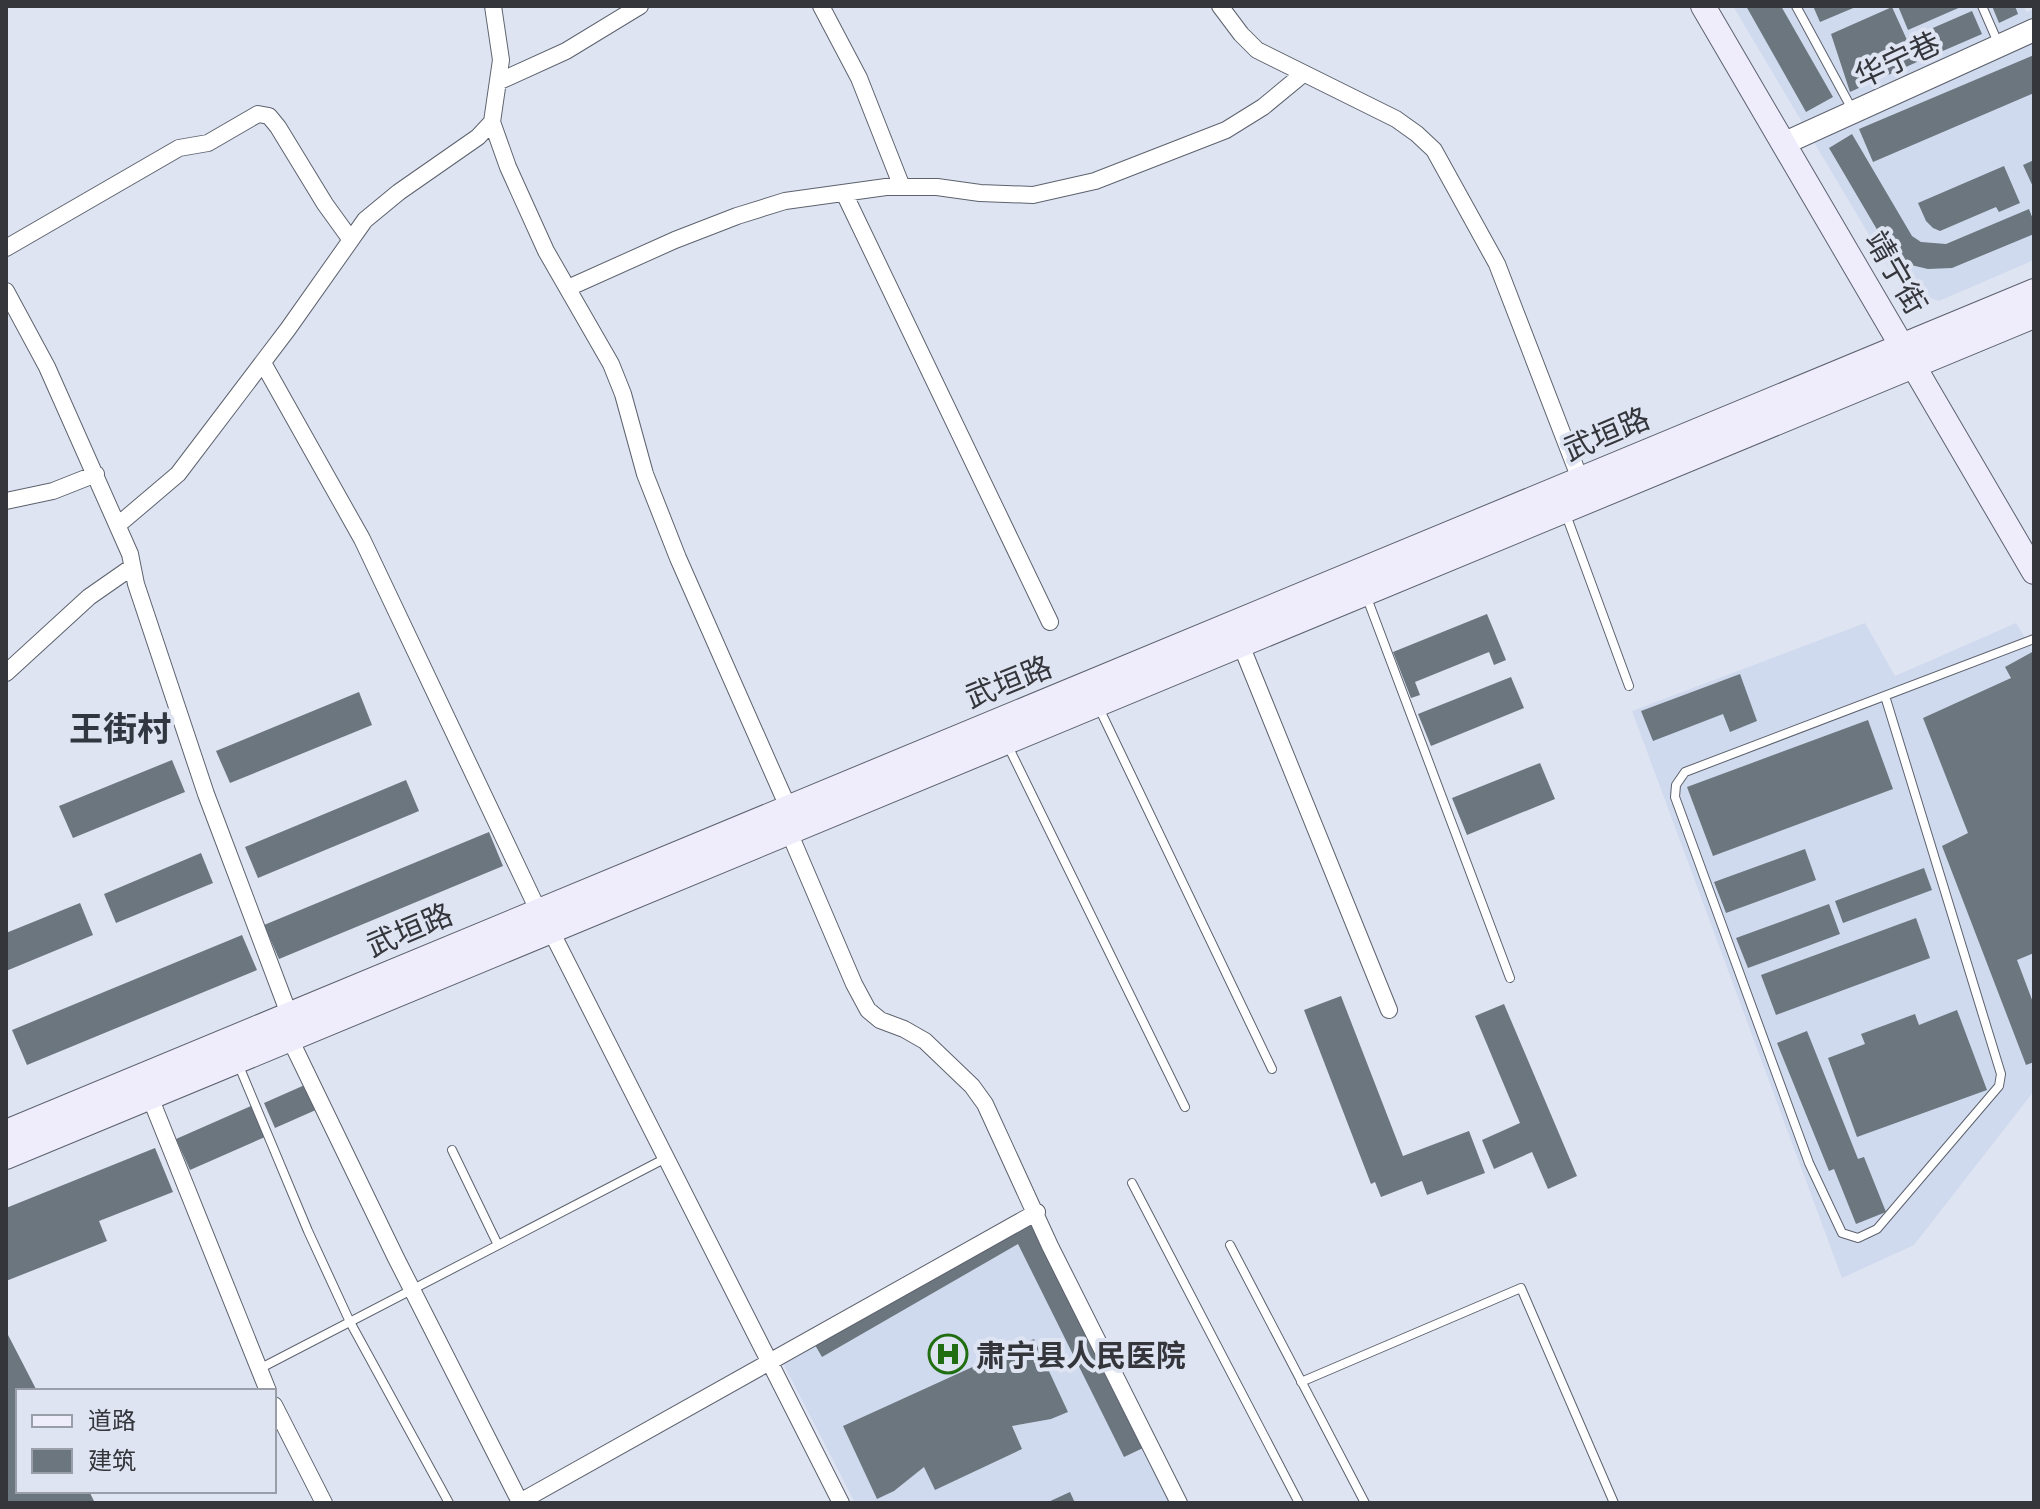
<svg xmlns="http://www.w3.org/2000/svg" width="2040" height="1509" font-family="'PT Sans Narrow','Noto Sans SC',sans-serif">
<style>
.built{fill:#d0daee}
.building{fill:#6b767f}
.lines{fill:none;stroke-linecap:round;stroke-linejoin:round}
.service-casing{stroke:#5d626e;stroke-width:10}
.minor-casing{stroke:#5d626e;stroke-width:18}
.tertiary-casing{stroke:#5d626e;stroke-width:24}
.secondary-casing{stroke:#5d626e;stroke-width:26}
.service{stroke:#fff;stroke-width:8}
.minor{stroke:#fff;stroke-width:16}
.tertiary{stroke:#fff;stroke-width:22}
.secondary{stroke:#efedfc;stroke-width:24}
.labels{text-anchor:middle;dominant-baseline:central;stroke-width:8;stroke-linejoin:round;paint-order:stroke}
.street-label{font-size:30px;fill:#34363b;stroke:#dee4f2}
.poi-label{font-size:30px;font-weight:bold;fill:#34363b;stroke:#dee4f2;text-anchor:start}
.quarter-label{font-size:34px;font-weight:bold;fill:#313640;stroke:#dee4f2}
</style>
<rect width="100%" height="100%" fill="#dee4f2"/>
<!-- built -->
<path class="built" d="M1733,6H2023L2027,12L2034,9V260L1939,301L1908,290L1887,265Z
M1865,623L1895,676L2016,623L2034,652V1091L1914,1245L1842,1278L1632,711Z
M1030,1221L1170,1503H855L783,1363Z"/>
<!-- building -->
<path class="building" d="M1746,6H1781L1833,97L1806,112Z
M1813,6H1858L1820,22Z
M1898,6H1963L1908,30Z
M1992,6H2015L2018,14L1999,23Z
M1892,7L1917,62L1850,92L1831,34Z
M1972,11L1982,34L1922,60L1912,37Z
M2034,55V93L1873,162L1859,129Z
M1852,134L1912,236L1921,242L1946,244L2029,209L2034,222V234L1952,268L1928,269L1911,265L1889,250L1829,148Z
M2034,160V189L2023,165Z
M2004,166L2020,203L1999,212L1996,207L1940,231L1933,228L1926,221L1918,203Z
M1487,614L1506,660L1494,665L1489,652L1415,682L1420,695L1411,698L1393,652Z
M2034,651V953L2017,960L2034,1005V1062L2026,1065L1942,846L1968,833L1923,718L2011,678L2005,667Z
M1740,674L1757,721L1730,732L1723,714L1653,741L1641,711Z
M1511,677L1524,708L1431,746L1418,714Z
M359,692L372,725L230,783L216,751Z
M1868,720L1893,789L1713,856L1687,787Z
M172,760L185,792L73,838L59,806Z
M1540,763L1555,799L1467,835L1452,798Z
M406,780L419,811L258,878L245,847Z
M489,832L503,866L279,959L264,925Z
M1805,849L1816,880L1726,913L1714,882Z
M201,853L213,883L116,923L104,894Z
M1924,868L1932,890L1843,923L1835,901Z
M80,903L93,935L6,971V933Z
M1829,904L1840,934L1748,968L1736,938Z
M1916,918L1930,958L1776,1015L1761,975Z
M242,935L257,970L27,1065L12,1030Z
M1341,996L1403,1156L1469,1131L1485,1173L1427,1195L1422,1181L1381,1197L1375,1182L1371,1184L1304,1010Z
M1504,1004L1577,1176L1548,1189L1532,1152L1494,1169L1482,1140L1520,1123L1475,1016Z
M1957,1010L1987,1090L1857,1137L1828,1058L1865,1044L1861,1034L1915,1014L1919,1025Z
M1807,1031L1858,1159L1864,1157L1886,1212L1856,1224L1834,1169L1829,1171L1777,1043Z
M307,1084L318,1109L275,1128L264,1103Z
M251,1106L265,1137L190,1170L176,1139Z
M155,1148L173,1192L99,1221L107,1241L6,1281V1208Z
M1030,1221L1143,1448L1124,1457L1018,1244L822,1357L815,1345Z
M6,1331L37,1391H18V1491H89L95,1503H6Z
M1034,1339L1068,1412L1051,1419L1012,1426L1022,1449L935,1490L924,1467L894,1491L877,1499L843,1426Z
M1070,1492L1075,1503H1046Z"/>
<g class="lines">
<defs>
<path id="service" d="M1796,6L1853,111
M1982,6L1999,45
M1565,512L1629,686
M1367,598L1510,978
M1885,696L2001,1074L1999,1086L1877,1229L1858,1238L1842,1233L1809,1163L1675,797L1676,785L1685,772L2034,639
M1099,708L1272,1069
M1008,746L1185,1107
M239,1066L308,1231L350,1322L449,1503
M452,1150L498,1245
M1132,1183L1299,1503
M1230,1245L1365,1503
M259,1369L666,1158
M1301,1382L1521,1288L1614,1503"/>
<path id="minor" d="M821,6L859,78L902,187
M1220,6L1241,34L1257,50L1396,119L1417,134L1434,150L1497,264L1580,479
M500,81L566,51L640,6
M492,122L508,167L546,251L611,364L623,394L645,474L678,558L788,807
M844,193L1050,622
M6,248L179,148L208,143L258,114L269,116L278,127L325,204L351,240
M568,288L675,240L737,216L785,201L886,187H937L980,193L1033,195L1095,181L1226,130L1263,107L1303,74
M6,291L47,367L130,554L136,584L206,794L289,1014
M263,363L362,539L538,910
M6,501L53,491L96,474
M118,525L178,474L288,329L365,220L399,192L478,137L492,122L501,60L493,6
M1241,645L1389,1010
M6,673L89,597L132,567
M789,832L854,984L868,1010L880,1020L904,1029L925,1041L972,1086L985,1104L1050,1246L1179,1503
M551,931L841,1503
M290,1039L396,1258L520,1502
M150,1097L268,1391
M274,1405L324,1503
M518,1503L1037,1212"/>
<path id="tertiary" d="M1785,143L2034,30"/>
<path id="secondary" d="M1703,6L2034,572
M6,1132L2034,291
M6,1157L2034,316"/>
</defs>
<!-- service casing -->
<use href="#service" class="service-casing"/>
<!-- minor casing -->
<use href="#minor" class="minor-casing"/>
<!-- tertiary casing -->
<use href="#tertiary" class="tertiary-casing"/>
<!-- secondary casing -->
<use href="#secondary" class="secondary-casing"/>
<!-- service -->
<use href="#service" class="service"/>
<!-- minor -->
<use href="#minor" class="minor"/>
<!-- tertiary -->
<use href="#tertiary" class="tertiary"/>
<!-- secondary -->
<use href="#secondary" class="secondary"/>
</g>
<!-- icons -->
<defs>
<symbol id="hospital-ring" viewBox="-11 -11 22 22"><circle r="9.5" fill="#dee4f2" stroke="#216e12" stroke-width="1.5"/><path d="M-5-5h3v3.5h4V-5h3V5h-3V1.5h-4V5h-3Z" fill="#216e12"/></symbol>
</defs>
<g fill-rule="evenodd">
<use href="#hospital-ring" x="926" y="1332" width="44" height="44"/>
</g>
<g class="labels">
<!-- street labels -->
<g class="street-label">
<text transform="translate(1897 59) rotate(-25)">华宁巷</text>
<text transform="translate(1897 272) rotate(60)">靖宁街</text>
<text transform="translate(1606 433) rotate(-23)">武垣路</text>
<text transform="translate(1008 681) rotate(-22)">武垣路</text>
<text transform="translate(409 929) rotate(-23)">武垣路</text>
</g>
<!-- poi labels -->
<g class="poi-label">
<text x="976" y="1354">肃宁县人民医院</text>
</g>
<!-- quarter labels -->
<g class="quarter-label">
<text x="120" y="728">王街村</text>
</g>
</g>
<!-- border -->
<rect width="2040" height="1509" fill="none" stroke="#34363b" stroke-width="16"/>
<!-- legend -->
<rect x="16" y="1389" width="260" height="104" fill="#dee4f2" stroke="#9a9ea9" stroke-width="2"/>
<rect x="32" y="1415" width="40" height="12" fill="#efedfc" stroke="#9a9ea9" stroke-width="2"/>
<text x="88" y="1429" font-size="24" fill="#34363b">道路</text>
<rect x="32" y="1449" width="40" height="24" fill="#6b767f" stroke="#9a9ea9" stroke-width="2"/>
<text x="88" y="1469" font-size="24" fill="#34363b">建筑</text>
</svg>
